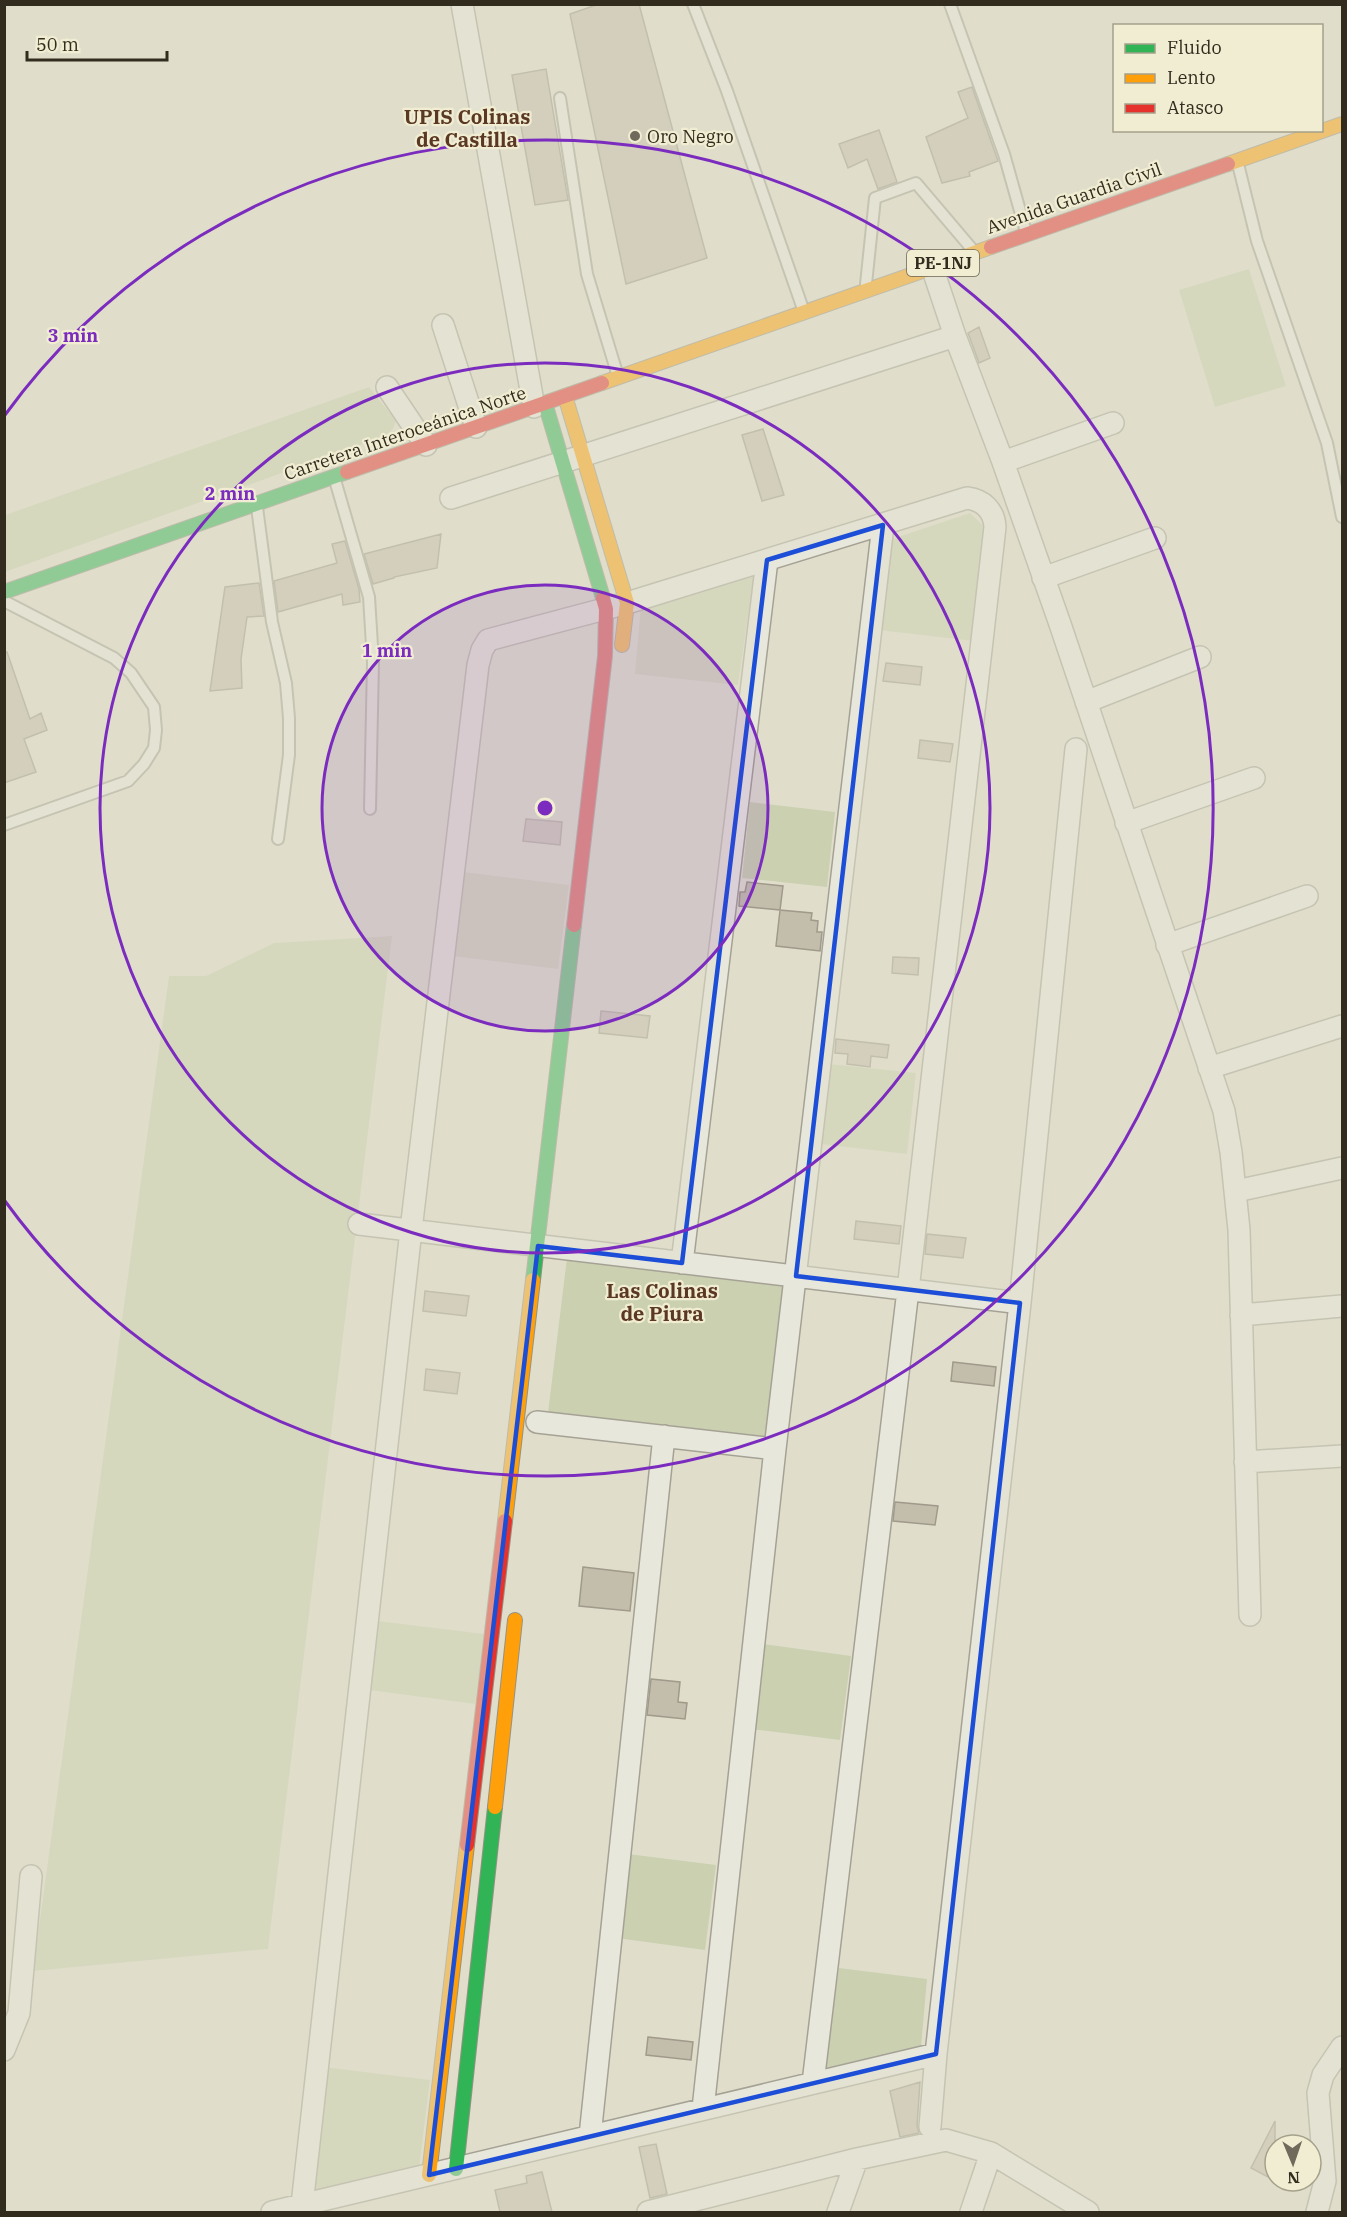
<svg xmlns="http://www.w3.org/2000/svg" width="1347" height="2217" font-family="'IBM Plex Serif',serif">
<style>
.green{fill:#cad0b0}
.building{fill:#c3bdac;stroke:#a09a8b;stroke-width:1.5}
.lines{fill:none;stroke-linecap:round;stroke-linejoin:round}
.lane-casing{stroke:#a5a295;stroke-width:14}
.street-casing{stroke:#a5a295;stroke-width:24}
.fast-casing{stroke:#959284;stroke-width:16}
.slow-casing{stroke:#959284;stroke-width:16}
.jam-casing{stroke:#959284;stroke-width:16}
.lane{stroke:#e8e7dc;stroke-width:10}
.street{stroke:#e8e7dc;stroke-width:21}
.fast{stroke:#30b455;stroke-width:14}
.slow{stroke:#ff9f0a;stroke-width:14}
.jam{stroke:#e5322d;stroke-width:14}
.marked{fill:none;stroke:#1d4ed8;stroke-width:4.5;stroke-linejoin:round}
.ring{fill:none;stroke:#7b2cbf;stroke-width:3}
.poi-dot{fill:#6f6a5b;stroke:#f1edd2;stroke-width:2}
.labels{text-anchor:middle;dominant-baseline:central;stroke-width:4.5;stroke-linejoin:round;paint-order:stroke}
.shield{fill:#f1edd2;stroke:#6b6654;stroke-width:1.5}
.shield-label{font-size:16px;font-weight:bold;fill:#322c1e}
.poi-label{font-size:18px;fill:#322c1e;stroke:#f1edd2;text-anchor:start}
.street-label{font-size:18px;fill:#322c1e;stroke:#f1edd2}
.neighbourhood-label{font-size:20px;font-weight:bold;fill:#5a3823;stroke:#f1edd2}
.centre{fill:#7b2cbf;stroke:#f1edd2;stroke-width:3}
.ring-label{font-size:18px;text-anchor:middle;font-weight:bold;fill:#7b2cbf;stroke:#f1edd2;stroke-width:4.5;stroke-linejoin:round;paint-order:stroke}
</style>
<rect width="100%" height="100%" fill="#e0decb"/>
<!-- green -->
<path class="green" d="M1249,269L1286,386L1215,407L1179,290Z
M369,387L396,421L393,429L385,436L5,572V515Z
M970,513L986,528L974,641L878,630L889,540Z
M754,574L738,685L635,674L641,606Z
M750,802L835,812L827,887L742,878Z
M463,872L569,885L558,969L452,956Z
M392,936L268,1949L33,1971L169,976H206L274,943Z
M829,1064L916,1073L907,1154L820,1144Z
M567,1258L785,1285L766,1439L548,1413Z
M378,1621L484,1634L475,1704L369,1690Z
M763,1644L851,1656L840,1740L752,1729Z
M628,1854L716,1865L705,1950L617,1938Z
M839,1968L927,1979L921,2047L825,2073Z
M324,2067L430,2080L419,2168L308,2197Z"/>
<!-- building -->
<path class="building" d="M599,4H639L707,258L626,284L570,14Z
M546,69L568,200L535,205L512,75Z
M972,87L998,161L969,172L970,176L942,183L926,137L968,118L958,92Z
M879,130L897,182L878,189L867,159L848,168L839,144Z
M979,327L990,358L979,363L968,333Z
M763,429L784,495L762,501L742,435Z
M441,534L437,568L394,577V578L373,584L364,554Z
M345,541L359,589L360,602L343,605L342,594L278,612L274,581L337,563L332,544Z
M259,583L264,616L247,617L241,659L242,688L210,691L225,587Z
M7,652L30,719L41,713L47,730L24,739L36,772L4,783V653Z
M886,663L922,667L920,685L883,681Z
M920,740L953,744L950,762L918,758Z
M526,819L562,822L560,845L523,841Z
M747,882L783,886L780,910L812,913L811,920L818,921L817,932H822L820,951L776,946L780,910L739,906L740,892H745Z
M893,957L919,958L918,975L892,973Z
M601,1011L650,1016L647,1038L599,1033Z
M836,1039L889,1045L887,1058L871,1056L870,1067L847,1064L848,1054L835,1053Z
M856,1221L901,1226L899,1244L854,1239Z
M927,1234L966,1238L963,1258L925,1254Z
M425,1291L469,1296L466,1316L423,1311Z
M953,1362L996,1367L994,1386L951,1381Z
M426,1369L460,1373L457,1394L424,1390Z
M895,1502L938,1506L935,1525L893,1521Z
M583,1567L634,1573L630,1611L579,1606Z
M651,1679L680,1682L678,1702L687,1703L685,1719L647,1715Z
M648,2037L693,2042L691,2060L646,2055Z
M920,2082L917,2126L919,2133L900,2137L890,2091Z
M1275,2121V2163L1268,2177L1251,2168Z
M656,2144L667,2194L650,2198L639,2147Z
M542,2172L552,2212H500L495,2190L527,2183L526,2176Z"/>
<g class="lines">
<defs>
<path id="lane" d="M693,4L727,91L803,309
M950,4L1004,154L1026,232
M560,98L587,274L617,373
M1238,164L1257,241L1327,443L1342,517
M866,284L875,198L916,183L972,249
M335,480L369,597L373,662L370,809
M257,507L272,622L286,683L289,718V755L278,839
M4,601L114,658L131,673L154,707L156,730L154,748L144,764L128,781L4,825"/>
<path id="street" d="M462,4L534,407
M932,267L955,336L1003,462L1060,624L1224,1111L1231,1152L1239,1230L1250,1615
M443,325L476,427
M387,387L426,445
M1003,462L1113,423
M451,498L955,336
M1043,578L1155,538
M1086,702L1200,657
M1126,823L1254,778
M1167,945L1307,896
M1209,1068L1342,1026
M1236,1191L1342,1168
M359,1224L1020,1303
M682,1263L767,560
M1241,1315L1342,1306
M537,1422L775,1449
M1245,1462L1342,1456
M4,2050L19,2013L31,1876
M703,2109L775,1449L883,525
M930,2127L936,2054L1020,1303L1076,749
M590,2136L664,1436
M302,2205L411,1230L478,665L482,650L488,640L627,603L967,498C983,500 994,510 995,527L908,1290L813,2083
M272,2212L936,2054
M648,2212L857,2159L946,2140L991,2153L1088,2212
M838,2212L857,2159
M971,2212L991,2153
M1317,2212L1325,2181L1318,2093L1323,2075L1342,2047"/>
<path id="fast" d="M545,403L603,598
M4,592L347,472
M533,1280L574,925
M456,2169L495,1807"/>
<path id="slow" d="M1228,164L1342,124
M602,383L991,247
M565,396L627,603L622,645
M505,1521L533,1280
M495,1807L515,1620
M429,2175L467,1845"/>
<path id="jam" d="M991,247L1228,164
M347,472L602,383
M574,925L605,656L606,609L603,598
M467,1845L505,1521"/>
</defs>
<!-- lane casing -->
<use href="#lane" class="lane-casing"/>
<!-- street casing -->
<use href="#street" class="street-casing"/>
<!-- fast casing -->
<use href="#fast" class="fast-casing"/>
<!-- slow casing -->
<use href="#slow" class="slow-casing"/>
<!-- jam casing -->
<use href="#jam" class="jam-casing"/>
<!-- lane -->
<use href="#lane" class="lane"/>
<!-- street -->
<use href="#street" class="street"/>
<!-- fast -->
<use href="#fast" class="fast"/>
<!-- slow -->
<use href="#slow" class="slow"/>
<!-- jam -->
<use href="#jam" class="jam"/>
</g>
<!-- marked area -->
<path d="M0 0H1347V2217H0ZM883,525L796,1276L1020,1303L936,2054L429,2175L538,1246L682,1263L767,560Z" fill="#e0decb" fill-opacity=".55" fill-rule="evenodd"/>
<path class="marked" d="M883,525L796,1276L1020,1303L936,2054L429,2175L538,1246L682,1263L767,560Z"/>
<!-- distance rings -->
<circle cx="545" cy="808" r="223" fill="#7b2cbf" fill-opacity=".12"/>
<g class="ring">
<circle cx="545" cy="808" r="223"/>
<circle cx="545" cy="808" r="445"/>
<path d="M5 415A668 668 0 1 1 5 1201"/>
</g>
<!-- markers -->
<circle class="poi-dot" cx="635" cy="136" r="6"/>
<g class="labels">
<!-- shield labels -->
<rect class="shield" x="907" y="250" width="72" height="26" rx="4.5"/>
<g class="shield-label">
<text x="943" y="263">PE-1NJ</text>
</g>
<!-- poi labels -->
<g class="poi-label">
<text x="647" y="136">Oro Negro</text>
</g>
<!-- street labels -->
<g class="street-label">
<text transform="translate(1074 198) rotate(-19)">Avenida Guardia Civil</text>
<text transform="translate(405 433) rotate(-19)">Carretera Interoceánica Norte</text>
</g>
<!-- neighbourhood labels -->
<g class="neighbourhood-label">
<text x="467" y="116">UPIS Colinas<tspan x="467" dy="23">de Castilla</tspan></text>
<text x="662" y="1290">Las Colinas<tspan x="662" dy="23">de Piura</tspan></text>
</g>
</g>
<circle cx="545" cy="808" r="9" class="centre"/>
<g class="ring-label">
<text x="73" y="342">3 min</text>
<text x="230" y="500">2 min</text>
<text x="387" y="657">1 min</text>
</g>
<!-- border -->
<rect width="1347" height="2217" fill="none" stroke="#322c1e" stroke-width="12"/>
<!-- legend -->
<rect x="1113" y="24" width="210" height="108" fill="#f1edd2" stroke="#a5a08a" stroke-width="1.5"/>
<rect x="1125" y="44" width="30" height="9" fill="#30b455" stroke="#a5a08a" stroke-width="1.5"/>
<text x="1167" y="54" font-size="18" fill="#322c1e">Fluido</text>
<rect x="1125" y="74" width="30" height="9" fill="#ff9f0a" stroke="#a5a08a" stroke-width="1.5"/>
<text x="1167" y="84" font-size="18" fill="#322c1e">Lento</text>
<rect x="1125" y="104" width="30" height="9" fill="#e5322d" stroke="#a5a08a" stroke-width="1.5"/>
<text x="1167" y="114" font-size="18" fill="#322c1e">Atasco</text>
<!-- north arrow -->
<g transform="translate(1293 2163) rotate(178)"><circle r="28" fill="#f1edd2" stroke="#a5a08a" stroke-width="1.5"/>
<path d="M0-4.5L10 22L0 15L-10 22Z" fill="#6f6a5b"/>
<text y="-9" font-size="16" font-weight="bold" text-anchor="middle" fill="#322c1e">N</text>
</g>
<!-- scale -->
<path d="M27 51v9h140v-9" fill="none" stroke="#322c1e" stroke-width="3"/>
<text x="36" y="51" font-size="18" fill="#322c1e" stroke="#f1edd2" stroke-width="4.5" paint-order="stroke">50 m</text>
</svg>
